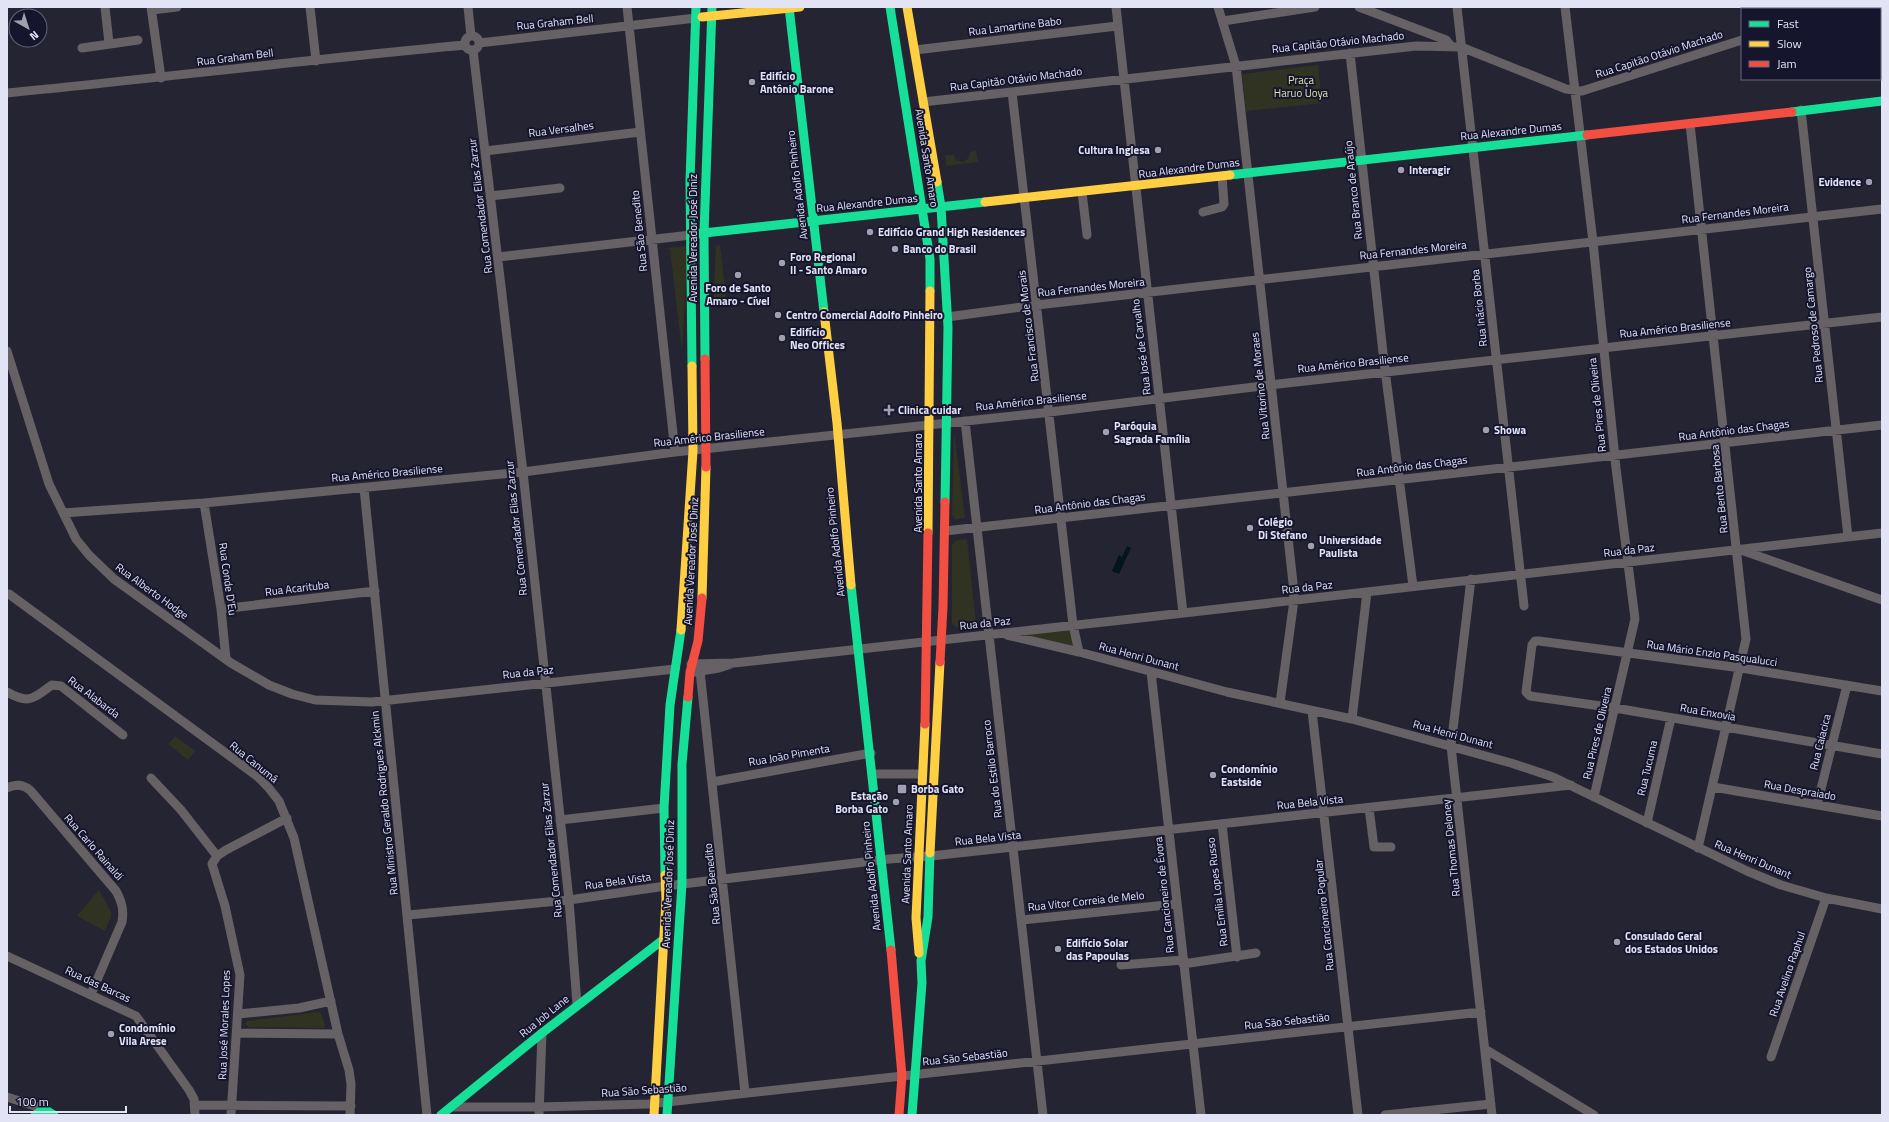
<svg xmlns="http://www.w3.org/2000/svg" width="1889" height="1122" font-family="'Titillium Web',sans-serif">
<style>
.green{fill:#313322}
.water{fill:#03151e}
.lines{fill:none;stroke-linecap:round;stroke-linejoin:round}
.street{stroke:#666164;stroke-width:9}
.fast{stroke:#16e098;stroke-width:9}
.slow{stroke:#ffcf43;stroke-width:9}
.jam{stroke:#f24e42;stroke-width:9}
.poi-dot{fill:#a0a0b1;stroke:#16152e;stroke-width:1.5}
.labels{text-anchor:middle;dominant-baseline:central;stroke-width:4;stroke-linejoin:round;paint-order:stroke}
.street-label{font-size:11px;fill:#e2e3f5;stroke:#16152e}
.poi-label{font-size:11px;font-weight:bold;fill:#e2e3f5;stroke:#16152e;text-anchor:start}
.park-label{font-size:11px;fill:#dbe2aa;stroke:#16152e}
</style>
<rect width="100%" height="100%" fill="#252432"/>
<!-- green -->
<path class="green" d="M1318,65L1322,103L1246,111L1242,74Z
M976,151L978,162L946,166L945,155H954L956,160L963,162L969,158L970,152Z
M720,245L727,305L713,307L716,246Z
M688,246L682,351L670,249L665,248Z
M954,432L965,518L955,519L952,515Z
M967,539L976,624L956,627L952,623V545L955,541Z
M1071,627L1076,650L1016,633Z
M175,736L195,751L188,760L168,744Z
M99,890L111,912V916L105,931L77,916Z
M319,1012L321,1013L325,1025L324,1028L249,1027L245,1024L247,1021Z"/>
<!-- water -->
<path class="water" d="M1127,546L1131,548L1119,574L1112,571L1119,555L1122,557Z"/>
<g class="lines">
<!-- street -->
<path class="street" d="M105,7L109,43
M151,7L161,78
M310,7L316,61
M468,7L471,36
M627,7L675,452
M1116,7L1183,613
M1218,7L1236,66L1293,583L1294,600L1280,703
M1359,7L1446,40L1451,46
M1457,7L1524,606
M1565,7L1593,242L1616,468L1635,619L1594,797
M1837,9L1844,7
M152,10L177,7
M1223,21L1315,7
M465 43a7 7 0 1 1 14 0a7 7 0 1 1-14 0Z
M479,43L696,18
M82,48L138,40
M473,50L523,472L569,900L577,1004
M915,50L1117,26
M1350,53L1384,362L1413,586
M1012,92L1073,625L1079,652
M7,93C160,78 312,59 465,45
M923,102L1416,46L1461,47L1566,89L1582,91L1742,40
M1801,110L1848,537
M1690,124L1746,639L1698,848
M485,151L640,132
M1082,192L1087,235
M490,196L560,188
M1203,212L1222,207L1224,204L1222,176
M498,257L691,235
M947,317L1037,305L1882,209
M7,351L49,484L76,539L89,555L114,579L231,663L269,685L292,694L315,700L372,702L675,669
M965,421L1043,1115
M364,488L427,1115
M204,503L221,609L226,659
M63,513L204,503L523,472L675,452L1042,413L1287,383L1882,317
M945,531L1882,425
M1741,550L1882,600
M1471,579L1451,746L1492,1115
M9,594L257,776L268,787L279,801L294,838L338,1034L349,1070L351,1084L350,1115
M221,609L375,591
M1007,635L1079,652L1227,692L1352,719L1511,763L1553,777L1747,871L1781,885L1826,898L1882,909
M691,664L734,663L1131,619L1882,533
M700,671L745,1093
M695,672L719,668L731,664
M1151,672L1201,1115
M1882,691L1741,668L1539,641H1535L1532,645L1526,692L1530,696L1615,708L1882,754
M7,692C30,705 33,698 52,685L61,686L123,735
M1312,711L1358,1115
M1352,719L1367,592
M873,774H922
M151,778L181,810L217,856
M712,782L871,753
M1713,787L1882,816
M7,788C16,784 22,784 30,790L116,891C122,902 124,910 122,922L91,994
M1817,805L1847,685
M1369,808L1374,847H1391
M560,820L664,808
M1647,823L1671,718
M1222,824L1237,957
M408,915L569,900L666,886L889,859L931,856L1571,785
M1022,920L1176,904
M7,956L136,1016L189,1090L194,1099L195,1115
M1183,964L1256,953
M1121,965L1183,960
M238,1014L299,1008L331,1001
M237,1033L338,1034
M1485,1049L1594,1115
M1771,1057L1826,898
M7,1097L44,1109
M195,1105L351,1106
M451,1107H539L649,1104L1481,1012
M231,1115L240,975L225,906L212,864L217,856L226,850L287,818
M539,1115L542,1033
M1385,1115L1491,1104"/>
<!-- fast -->
<path class="fast" d="M789,7L824,312
M890,7L930,259V291
M1792,112L1882,101
M1230,175L1587,135
M937,182L941,207L948,327L945,502
M695,234L985,202
M705,359L704,233L712,7
M692,366L690,180L696,7
M851,585L891,950
M665,875L664,808L670,705L681,630
M35,1115L44,1109L54,1115
M441,1115L542,1033L664,939
M667,1115L682,884V764L688,697
M912,1115L922,983L921,961L928,917L930,853"/>
<!-- slow -->
<path class="slow" d="M907,7L937,182
M702,17L800,7
M985,202L1230,175
M824,312L837,423L851,585
M928,533L930,291
M702,598L706,467
M681,630L693,451L692,366
M930,853L940,662
M919,953L916,918L925,724
M654,1115L666,899L665,875"/>
<!-- jam -->
<path class="jam" d="M1587,135L1792,112
M705,359L706,467
M940,662L943,607L945,502
M688,697L690,672L698,641L702,598
M925,724L928,533
M891,950L902,1076L899,1115"/>
</g>
<!-- markers -->
<g class="poi-dot">
<circle cx="752" cy="82" r="4"/>
<circle cx="1158" cy="150" r="4"/>
<circle cx="1401" cy="170" r="4"/>
<circle cx="1869" cy="182" r="4"/>
<circle cx="870" cy="232" r="4"/>
<circle cx="895" cy="249" r="4"/>
<circle cx="782" cy="263" r="4"/>
<circle cx="738" cy="275" r="4"/>
<circle cx="778" cy="315" r="4"/>
<circle cx="782" cy="338" r="4"/>
<path d="M887 404h4v4h4v4h-4v4h-4v-4h-4v-4h4z"/>
<circle cx="1486" cy="430" r="4"/>
<circle cx="1106" cy="432" r="4"/>
<circle cx="1250" cy="528" r="4"/>
<circle cx="1311" cy="546" r="4"/>
<circle cx="1213" cy="775" r="4"/>
<rect x="897" y="784" width="10" height="10" rx="2"/>
<circle cx="896" cy="802" r="4"/>
<circle cx="1617" cy="942" r="4"/>
<circle cx="1058" cy="949" r="4"/>
<circle cx="111" cy="1034" r="4"/>
</g>
<g class="labels">
<!-- street labels -->
<g class="street-label">
<text transform="translate(555 22) rotate(-6)">Rua Graham Bell</text>
<text transform="translate(1015 26) rotate(-7)">Rua Lamartine Babo</text>
<text transform="translate(1338 42) rotate(-6)">Rua Capitão Otávio Machado</text>
<text transform="translate(1659 54) rotate(-18)">Rua Capitão Otávio Machado</text>
<text transform="translate(235 57) rotate(-7)">Rua Graham Bell</text>
<text transform="translate(1016 79) rotate(-7)">Rua Capitão Otávio Machado</text>
<text transform="translate(561 129) rotate(-7)">Rua Versalhes</text>
<text transform="translate(1511 131) rotate(-6)">Rua Alexandre Dumas</text>
<text transform="translate(927 158) rotate(81)">Avenida Santo Amaro</text>
<text transform="translate(1189 168) rotate(-7)">Rua Alexandre Dumas</text>
<text transform="translate(797 185) rotate(-97)">Avenida Adolfo Pinheiro</text>
<text transform="translate(1353 190) rotate(-96)">Rua Branco de Araújo</text>
<text transform="translate(867 203) rotate(-6)">Rua Alexandre Dumas</text>
<text transform="translate(480 206) rotate(-97)">Rua Comendador Elias Zarzur</text>
<text transform="translate(1735 213) rotate(-7)">Rua Fernandes Moreira</text>
<text transform="translate(639 231) rotate(-96)">Rua São Benedito</text>
<text transform="translate(693 238) rotate(-90)">Avenida Vereador José Diniz</text>
<text transform="translate(1413 250) rotate(-6)">Rua Fernandes Moreira</text>
<text transform="translate(1091 287) rotate(-6)">Rua Fernandes Moreira</text>
<text transform="translate(1479 308) rotate(-96)">Rua Inácio Borba</text>
<text transform="translate(1813 325) rotate(-96)">Rua Pedroso de Camargo</text>
<text transform="translate(1028 326) rotate(-97)">Rua Francisco de Morais</text>
<text transform="translate(1675 328) rotate(-6)">Rua Américo Brasiliense</text>
<text transform="translate(1141 347) rotate(-97)">Rua José de Carvalho</text>
<text transform="translate(1353 363) rotate(-6)">Rua Américo Brasiliense</text>
<text transform="translate(1260 386) rotate(-96)">Rua Vitorino de Moraes</text>
<text transform="translate(1031 401) rotate(-6)">Rua Américo Brasiliense</text>
<text transform="translate(1597 405) rotate(-96)">Rua Pires de Oliveira</text>
<text transform="translate(1734 430) rotate(-7)">Rua Antônio das Chagas</text>
<text transform="translate(709 437) rotate(-6)">Rua Américo Brasiliense</text>
<text transform="translate(1412 466) rotate(-7)">Rua Antônio das Chagas</text>
<text transform="translate(387 473) rotate(-5)">Rua Américo Brasiliense</text>
<text transform="translate(918 483) rotate(-90)">Avenida Santo Amaro</text>
<text transform="translate(1719 489) rotate(-96)">Rua Bento Barbosa</text>
<text transform="translate(1090 503) rotate(-7)">Rua Antônio das Chagas</text>
<text transform="translate(516 528) rotate(-96)">Rua Comendador Elias Zarzur</text>
<text transform="translate(835 542) rotate(-96)">Avenida Adolfo Pinheiro</text>
<text transform="translate(1629 550) rotate(-7)">Rua da Paz</text>
<text transform="translate(691 561) rotate(-87)">Avenida Vereador José Diniz</text>
<text transform="translate(228 579) rotate(82)">Rua Conde D'Eu</text>
<text transform="translate(1307 587) rotate(-6)">Rua da Paz</text>
<text transform="translate(297 588) rotate(-7)">Rua Acarituba</text>
<text transform="translate(152 591) rotate(36)">Rua Alberto Hodge</text>
<text transform="translate(985 623) rotate(-6)">Rua da Paz</text>
<text transform="translate(1712 653) rotate(8)">Rua Mário Enzio Pasqualucci</text>
<text transform="translate(1139 656) rotate(15)">Rua Henri Dunant</text>
<text transform="translate(528 672) rotate(-6)">Rua da Paz</text>
<text transform="translate(94 697) rotate(37)">Rua Alabarda</text>
<text transform="translate(1708 712) rotate(10)">Rua Enxovia</text>
<text transform="translate(1597 733) rotate(-77)">Rua Pires de Oliveira</text>
<text transform="translate(1453 734) rotate(15)">Rua Henri Dunant</text>
<text transform="translate(1820 742) rotate(-76)">Rua Caiacica</text>
<text transform="translate(789 755) rotate(-10)">Rua João Pimenta</text>
<text transform="translate(254 762) rotate(39)">Rua Canumá</text>
<text transform="translate(1647 768) rotate(-77)">Rua Tucuma</text>
<text transform="translate(992 769) rotate(-97)">Rua do Estilo Barroco</text>
<text transform="translate(1800 790) rotate(10)">Rua Despraiado</text>
<text transform="translate(1310 802) rotate(-6)">Rua Bela Vista</text>
<text transform="translate(384 803) rotate(-96)">Rua Ministro Geraldo Rodrigues Alckmin</text>
<text transform="translate(988 838) rotate(-6)">Rua Bela Vista</text>
<text transform="translate(94 847) rotate(49)">Rua Carlo Rainaldi</text>
<text transform="translate(1451 848) rotate(-96)">Rua Thomas Deloney</text>
<text transform="translate(551 850) rotate(-96)">Rua Comendador Elias Zarzur</text>
<text transform="translate(907 854) rotate(-88)">Avenida Santo Amaro</text>
<text transform="translate(1753 859) rotate(23)">Rua Henri Dunant</text>
<text transform="translate(871 876) rotate(-96)">Avenida Adolfo Pinheiro</text>
<text transform="translate(618 881) rotate(-8)">Rua Bela Vista</text>
<text transform="translate(668 884) rotate(-88)">Avenida Vereador José Diniz</text>
<text transform="translate(712 884) rotate(-96)">Rua São Benedito</text>
<text transform="translate(1217 892) rotate(-97)">Rua Emília Lopes Russo</text>
<text transform="translate(1164 895) rotate(-96)">Rua Cancioneiro de Évora</text>
<text transform="translate(1086 901) rotate(-6)">Rua Vitor Correia de Melo</text>
<text transform="translate(1324 915) rotate(-96)">Rua Cancioneiro Popular</text>
<text transform="translate(1787 974) rotate(-71)">Rua Avelino Raphul</text>
<text transform="translate(98 984) rotate(25)">Rua das Barcas</text>
<text transform="translate(544 1016) rotate(-39)">Rua Job Lane</text>
<text transform="translate(1287 1021) rotate(-6)">Rua São Sebastião</text>
<text transform="translate(224 1025) rotate(-88)">Rua José Morales Lopes</text>
<text transform="translate(965 1057) rotate(-6)">Rua São Sebastião</text>
<text transform="translate(644 1090) rotate(-4)">Rua São Sebastião</text>
</g>
<!-- poi labels -->
<g class="poi-label">
<text x="760" y="76">Edifício<tspan x="760" dy="13">Antônio Barone</tspan></text>
<text x="1150" y="150" text-anchor="end">Cultura Inglesa</text>
<text x="1409" y="170">Interagir</text>
<text x="1861" y="182" text-anchor="end">Evidence</text>
<text x="878" y="232">Edifício Grand High Residences</text>
<text x="903" y="249">Banco do Brasil</text>
<text x="790" y="257">Foro Regional<tspan x="790" dy="13">II - Santo Amaro</tspan></text>
<text x="738" y="288" text-anchor="middle">Foro de Santo<tspan x="738" dy="13">Amaro - Cível</tspan></text>
<text x="786" y="315">Centro Comercial Adolfo Pinheiro</text>
<text x="790" y="332">Edifício<tspan x="790" dy="13">Neo Offices</tspan></text>
<text x="898" y="410">Clinica cuidar</text>
<text x="1114" y="426">Paróquia<tspan x="1114" dy="13">Sagrada Família</tspan></text>
<text x="1494" y="430">Showa</text>
<text x="1258" y="522">Colégio<tspan x="1258" dy="13">Di Stefano</tspan></text>
<text x="1319" y="540">Universidade<tspan x="1319" dy="13">Paulista</tspan></text>
<text x="1221" y="769">Condomínio<tspan x="1221" dy="13">Eastside</tspan></text>
<text x="911" y="789">Borba Gato</text>
<text x="888" y="796" text-anchor="end">Estação<tspan x="888" dy="13">Borba Gato</tspan></text>
<text x="1625" y="936">Consulado Geral<tspan x="1625" dy="13">dos Estados Unidos</tspan></text>
<text x="1066" y="943">Edifício Solar<tspan x="1066" dy="13">das Papoulas</tspan></text>
<text x="119" y="1028">Condomínio<tspan x="119" dy="13">Vila Arese</tspan></text>
</g>
<!-- park labels -->
<g class="park-label">
<text x="1301" y="80">Praça<tspan x="1301" dy="13">Haruo Uoya</tspan></text>
</g>
</g>
<!-- border -->
<rect width="1889" height="1122" fill="none" stroke="#e2e3f5" stroke-width="16"/>
<!-- legend -->
<rect x="1741" y="8" width="140" height="72" fill="#16152e" stroke="#68677e"/>
<rect x="1749" y="21" width="20" height="6" fill="#16e098" stroke="#68677e"/>
<text x="1777" y="28" font-size="12" fill="#e2e3f5">Fast</text>
<rect x="1749" y="41" width="20" height="6" fill="#ffcf43" stroke="#68677e"/>
<text x="1777" y="48" font-size="12" fill="#e2e3f5">Slow</text>
<rect x="1749" y="61" width="20" height="6" fill="#f24e42" stroke="#68677e"/>
<text x="1777" y="68" font-size="12" fill="#e2e3f5">Jam</text>
<!-- north arrow -->
<g transform="translate(28 28) rotate(141)"><circle r="19" fill="#16152e" stroke="#68677e"/>
<path d="M0-3L7 15L0 10L-7 15Z" fill="#a0a0b1"/>
<text y="-6" font-size="11" font-weight="bold" text-anchor="middle" fill="#e2e3f5">N</text>
</g>
<!-- scale -->
<path d="M10 1106v6h116v-6" fill="none" stroke="#e2e3f5" stroke-width="2"/>
<text x="16" y="1106" font-size="12" fill="#e2e3f5" stroke="#16152e" stroke-width="3" paint-order="stroke">100 m</text>
</svg>
